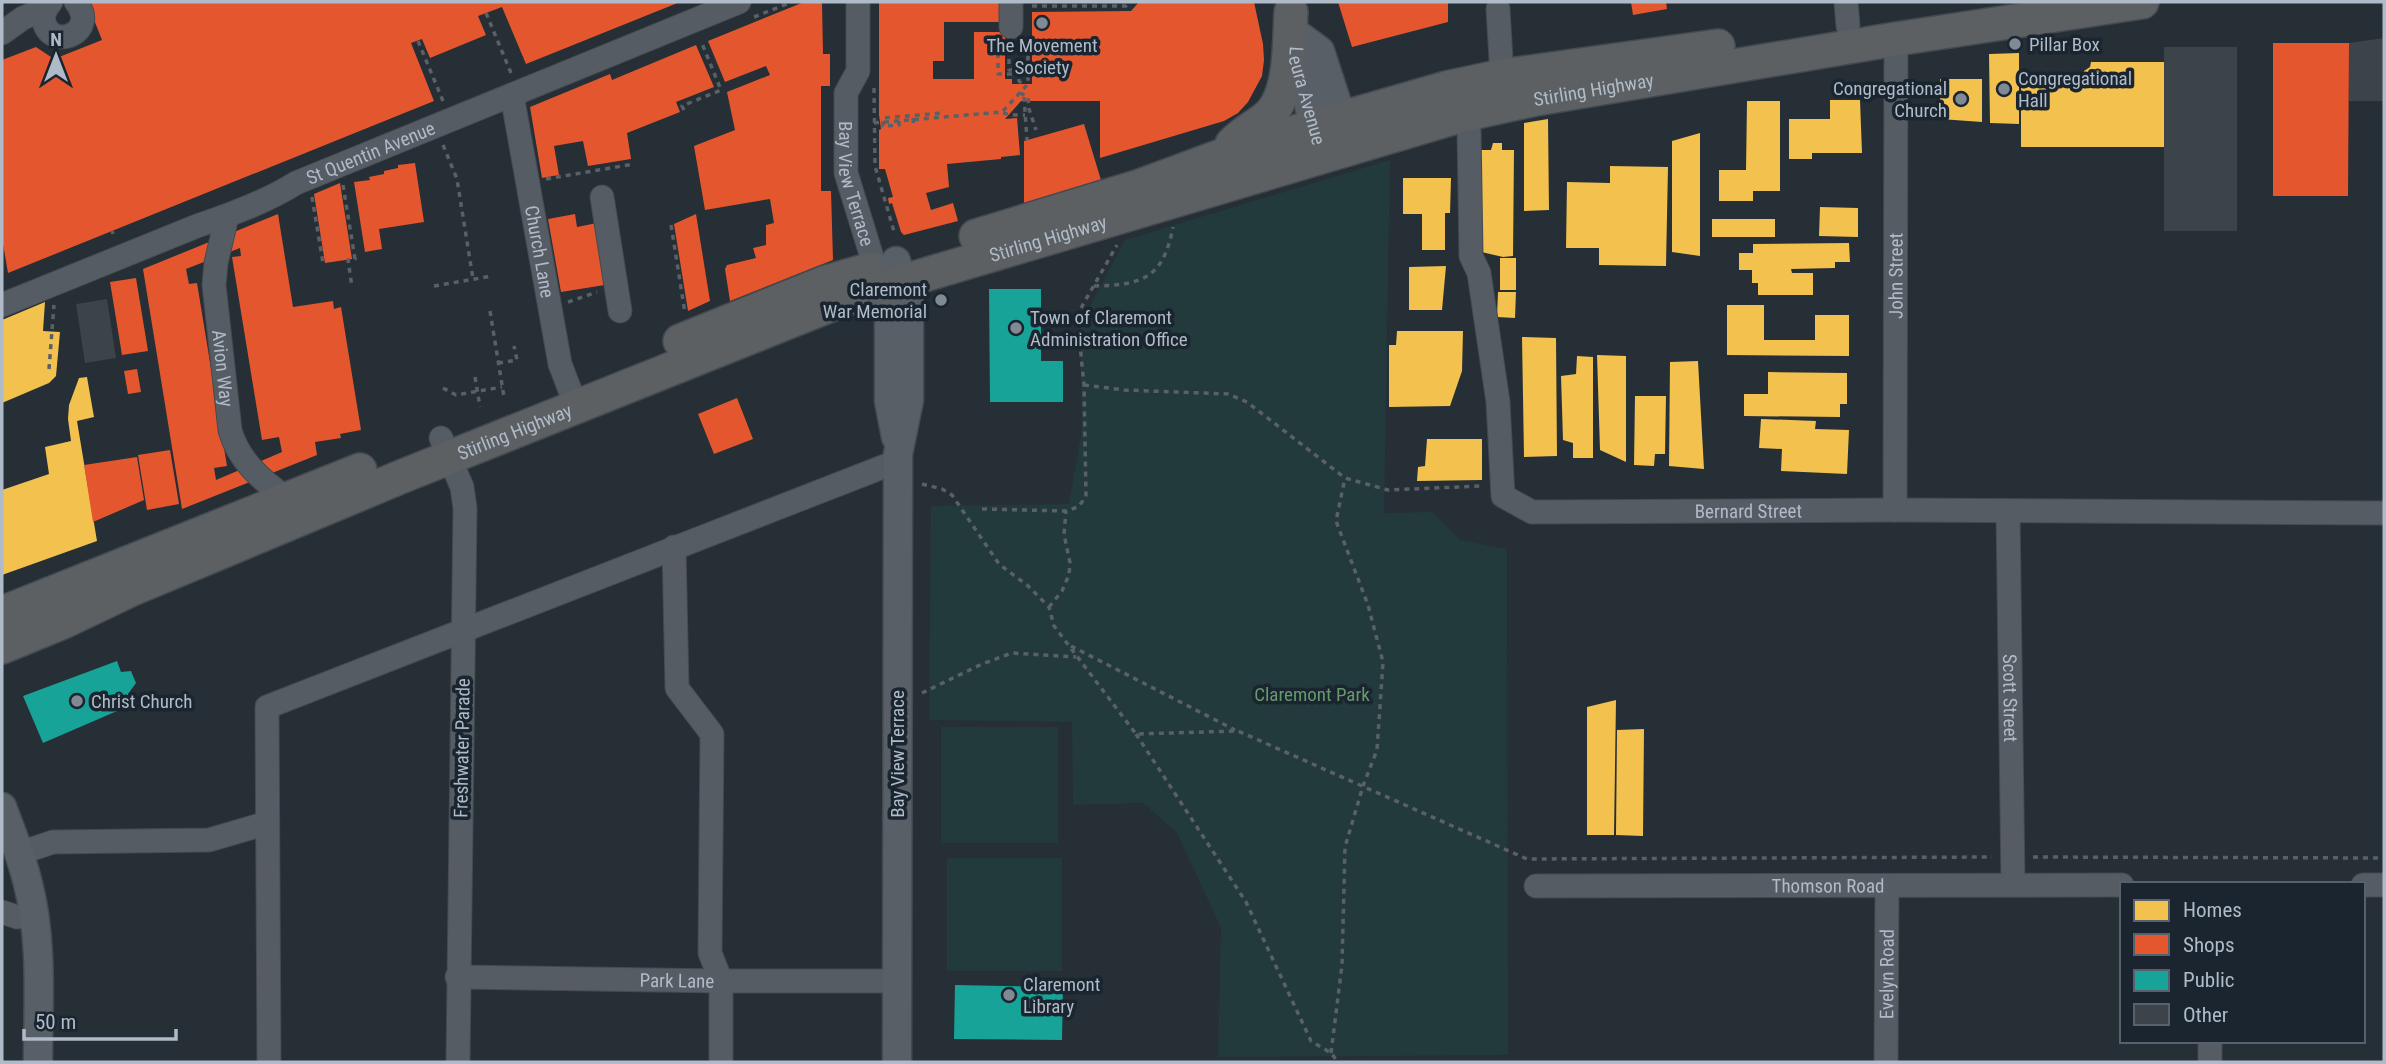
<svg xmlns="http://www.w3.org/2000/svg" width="2386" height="1064" font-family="'Roboto Condensed',sans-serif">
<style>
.green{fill:#233a3c}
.homes{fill:#f2c14e}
.shops{fill:#e4572e;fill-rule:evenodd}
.public{fill:#17a398}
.building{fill:#3c4349}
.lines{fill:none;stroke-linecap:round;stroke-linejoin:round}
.minor-casing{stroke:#444a50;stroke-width:25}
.major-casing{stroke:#434b52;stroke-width:31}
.highway-casing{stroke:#434a51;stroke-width:36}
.path{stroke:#5a6166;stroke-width:3.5;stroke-dasharray:5 5;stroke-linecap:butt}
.minor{stroke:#565c64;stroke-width:23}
.major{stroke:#595f66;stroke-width:28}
.highway{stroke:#5c6063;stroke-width:33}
.poi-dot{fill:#7f8a95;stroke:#1a2530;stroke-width:2.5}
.labels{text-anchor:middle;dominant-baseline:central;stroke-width:7;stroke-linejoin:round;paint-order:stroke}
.poi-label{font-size:19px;fill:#afbbc8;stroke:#1a2530;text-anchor:start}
.street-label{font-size:19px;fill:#afbbc8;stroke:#1a2530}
.park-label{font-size:19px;fill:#659a6c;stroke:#1a2530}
</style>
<rect width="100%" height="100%" fill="#262e36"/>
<!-- green -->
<path class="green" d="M1390,160L1384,513L1432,512L1460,540L1507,549L1508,1055L1218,1057L1221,928L1177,833L1143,803L1073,805L1072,722L929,720L931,506L1069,504L1082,429L1080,325L1125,240Z
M941,727H1058V843H941Z
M947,858H1062V971H947Z"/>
<!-- homes -->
<path class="homes" d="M2019,53V124L1990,123L1989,54Z
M2091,62H2164V147H2021V73H2062L2067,81L2084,87V71L2090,67Z
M1940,79H1982V122L1940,119Z
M1830,100H1860L1862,153H1812V159H1789V119H1830Z
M1747,101H1780V191H1753V201H1719V170H1746Z
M1548,119L1549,210L1524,211V123Z
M1700,133V256L1672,252V141Z
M1493,143H1502V150H1514L1513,256L1503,257L1477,251V150H1491Z
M1610,166L1668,167L1666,266L1599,265V248H1566L1567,182L1610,183Z
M1403,178H1451L1450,213H1445V250H1422V214H1403Z
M1820,207L1858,208V237L1819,236Z
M1712,219H1775V237H1712Z
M1849,243L1850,262H1835V268L1791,269L1792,273H1813V295H1758V283H1752V270H1739V253H1753V244Z
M1500,258H1516V290H1500Z
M1446,266L1442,310H1409V267Z
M1498,292H1516L1515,318L1497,317Z
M45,302L43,331L60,332L56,376L49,383L2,403V320Z
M1727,305H1764V340H1815V315H1849V356L1727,355Z
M1397,331H1463L1462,371L1450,406L1389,407V345H1396Z
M1522,337L1556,338L1557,456L1524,457Z
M1597,355L1626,356V462L1600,450Z
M1577,356L1593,357V458H1573V443L1563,440L1561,376L1576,374Z
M1698,361L1704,469L1669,466L1670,362Z
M1768,372L1847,373V404H1840V417L1744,416V394H1768Z
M87,377L94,417L77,421L97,541L2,575V490L49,474L45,447L71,441L68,419L69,405L79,378Z
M1635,396H1666L1665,454H1655L1654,466L1634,465Z
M1761,419L1816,421L1815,429L1849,430L1847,474L1781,471L1782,449L1759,448Z
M1427,439H1482V480L1417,481L1418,467L1425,466Z
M1616,700L1614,835H1587V707Z
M1644,729L1643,836L1616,835L1617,730Z"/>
<!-- shops -->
<path class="shops" d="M87,2H680L526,64L502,7L478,16L486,35L430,58L422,39L411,43L434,101L8,273L2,238V60L36,47L54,59L102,40Z
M804,2H822L823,54H830V86H821V191H831L833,260L730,301L725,269L727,265L756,258L753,248L766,245V225L774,223L770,199L705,210L694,146L735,130L727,92L770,75L766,66L725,82L708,41Z
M879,2H1004V22H944V61H933V79H974V32H1005V79H1012V84H1032V12L1131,11L1139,2H1254L1263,44L1264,60L1262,76L1248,102L1238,113L1224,121L1100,158V101H1021L1005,119L1017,118L1020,155L1001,157V159L947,164L949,187L926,193L931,210L953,203L958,221L904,235L901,232L892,203L889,204L888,198L893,197L885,169H879V130L881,129L879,115Z
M1338,2H1448V22L1352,47Z
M1631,2H1666L1667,9L1633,15Z
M2273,43H2349L2348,196H2273Z
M696,45L714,87L676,102L680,112L627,133L631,159L588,166L583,141L554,146L559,175L542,178L530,107L610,74L612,80Z
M1084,124L1101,180L1024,203V141Z
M415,163L424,222L379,229L382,249L365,252L354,182L370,180L369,177L384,174V171L398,168V165Z
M340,183L352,259L325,263L314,194Z
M278,214L293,307L333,301L334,309L341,307L361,430L340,434L341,438L315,442L317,455L182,509L143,269ZM240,248L241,256L232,257L262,440L279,437L282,452L216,480L214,468L227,466L197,283L189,284L186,269Z
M575,214L577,227L597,223L611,284L561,292L548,219Z
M696,214L710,301L688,311L674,224Z
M136,278L148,351L122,355L110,282Z
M137,369L141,392L128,394L124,371Z
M737,398L753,439L714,454L698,414Z
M170,450L179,504L147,510L138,455Z
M137,457L144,500L93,522L84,465Z"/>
<!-- public -->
<path class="public" d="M989,289H1041V361H1063V402H990Z
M117,661L121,672L131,671L136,683L128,694L131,705L43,743L23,696Z
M955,985L1063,987L1062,1040L954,1039Z"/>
<!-- building -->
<path class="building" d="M2384,38V101H2349V43Z
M2164,47H2237V231H2164Z
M107,299L116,358L85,363L76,304Z"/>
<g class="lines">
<defs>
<g id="minor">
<path d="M51,2C46,8 42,14 44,22C52,52 100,32 76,2"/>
<path id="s1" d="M858,2V71L846,93V173L875,267"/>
<path d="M1011,2V27"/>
<path d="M1846,2L1848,26"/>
<path d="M1498,9L1502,76"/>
<path d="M2,33L23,18L45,9"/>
<path id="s2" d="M512,95L560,364L576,406"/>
<path id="s3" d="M1463,115L1469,130L1471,256L1479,273L1498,402L1503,496L1532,512L1895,510L2384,513"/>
<path d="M602,197L620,311"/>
<path id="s4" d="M227,216L216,263L214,285L230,430C238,460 262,481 287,498"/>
<path id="s5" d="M2,305L197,226C230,215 266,202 296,183L739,2"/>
<path d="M441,438L462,487L465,508L458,1062"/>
<path id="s6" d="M1895,510L1896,39"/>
<path id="s7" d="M2008,511L2013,884"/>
<path d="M674,547L677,688L712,734L710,953L721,981V1062"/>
<path d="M20,853L53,842L209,840L267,823"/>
<path d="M2363,885H2384"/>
<path id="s8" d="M1536,886L2122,885"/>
<path d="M2,912L17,917L34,915"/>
<path id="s9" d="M457,977L721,981H897"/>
<path d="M2210,1041V1062"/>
<path d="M269,1062L267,707L898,461"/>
<path id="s10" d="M1886,1062L1887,887"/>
</g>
<g id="major">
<path d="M1297,34L1320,51L1348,137"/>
<path id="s11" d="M1297,45L1296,59L1320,145"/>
<path d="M896,261L909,303V400L898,454L897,1062"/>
<path d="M875,267L889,312V401L896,437"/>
<path d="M2,807C12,833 22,858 28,884C43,941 38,1004 38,1062"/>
</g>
<g id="highway">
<path d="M1232,144C1243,132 1255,127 1267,117C1292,96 1289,42 1291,12"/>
<path d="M976,236L1140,186L1221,156L1314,126L1446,88L1502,76L1718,46"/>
<path d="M680,341L826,282L868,270"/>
<path d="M2,613L360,470"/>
<path id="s12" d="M2,647L63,622L130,590L403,476L846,299L931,273L1463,115L1536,99L1896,39L2142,2"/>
</g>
</defs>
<!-- minor casing -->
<use href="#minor" class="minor-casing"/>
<!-- major casing -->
<use href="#major" class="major-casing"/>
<!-- highway casing -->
<use href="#highway" class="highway-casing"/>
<!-- path -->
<path class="path" d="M1032,6H1126L1129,2
M486,13L511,73
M754,17L792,2
M418,41L443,101
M998,43V74H1028
M1009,49V70H1019V81L1025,87
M874,88L875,166L895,235
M1020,93L1028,97L1029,109L1036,130
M1024,97L1027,140
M684,110L682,106L721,90L701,41
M1003,113L1011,115H1025
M913,118L914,127
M899,121V125L883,126V118L942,113V110
M874,123L1002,112L1028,84V38
M443,145L457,179L473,279
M546,179L634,164
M343,185L355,259L348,260L352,287
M312,197L323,263
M671,225L685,313
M112,231L113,234
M434,286L492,276
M1094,286C1142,285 1163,279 1173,227
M568,302L597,292
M490,311L504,397
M498,363L517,360L514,346
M49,369L54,305
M475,377L480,407
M1084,385L1124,390L1228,394L1247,402L1345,478L1388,490L1482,486
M443,388L456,395L502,387
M922,484L942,489L952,495L999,564L1027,585L1049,607L1054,626L1136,734L1238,731L1527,859L1992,857
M982,509L1066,511L1078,507L1086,497L1084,385L1077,315L1117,245
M1049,607L1062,591L1069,575L1070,563L1064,534L1066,511
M1071,646L1235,730
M922,693L982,664L1012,653L1076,657
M1136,734L1246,902L1311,1041L1331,1053L1338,1062
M2033,857L2384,858
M1331,1053L1342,965L1345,847L1363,786L1377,750L1383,662L1368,605L1336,521L1345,478"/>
<!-- minor -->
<use href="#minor" class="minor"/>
<!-- major -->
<use href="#major" class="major"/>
<!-- highway -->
<use href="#highway" class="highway"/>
</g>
<!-- markers -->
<g class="poi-dot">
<circle cx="1042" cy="23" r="7"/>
<circle cx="2015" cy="44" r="7"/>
<circle cx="2004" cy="89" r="7"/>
<circle cx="1961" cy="99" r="7"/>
<circle cx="941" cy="300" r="7"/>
<circle cx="1016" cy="328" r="7"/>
<circle cx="77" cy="701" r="7"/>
<circle cx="1009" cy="995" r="7"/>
</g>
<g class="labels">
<!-- poi labels -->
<g class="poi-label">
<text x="2029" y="44">Pillar Box</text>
<text x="1042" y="45" text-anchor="middle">The Movement<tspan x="1042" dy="22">Society</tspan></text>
<text x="2018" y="78">Congregational<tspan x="2018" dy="22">Hall</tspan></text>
<text x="1947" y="88" text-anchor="end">Congregational<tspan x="1947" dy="22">Church</tspan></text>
<text x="927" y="289" text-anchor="end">Claremont<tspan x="927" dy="22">War Memorial</tspan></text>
<text x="1030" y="317">Town of Claremont<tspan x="1030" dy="22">Administration Office</tspan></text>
<text x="91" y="701">Christ Church</text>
<text x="1023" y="984">Claremont<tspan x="1023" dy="22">Library</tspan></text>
</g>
<!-- street labels -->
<g class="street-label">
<text stroke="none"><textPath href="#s12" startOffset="1690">Stirling Highway</textPath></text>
<text stroke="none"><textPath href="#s11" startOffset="52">Leura Avenue</textPath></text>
<text stroke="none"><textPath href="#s5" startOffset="399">St Quentin Avenue</textPath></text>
<text stroke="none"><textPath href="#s1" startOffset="186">Bay View Terrace</textPath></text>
<text stroke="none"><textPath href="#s12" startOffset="1124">Stirling Highway</textPath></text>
<text stroke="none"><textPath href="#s2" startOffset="159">Church Lane</textPath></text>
<text stroke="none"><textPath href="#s6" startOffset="234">John Street</textPath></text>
<text stroke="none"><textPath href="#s4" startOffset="154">Avion Way</textPath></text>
<text stroke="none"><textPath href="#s12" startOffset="556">Stirling Highway</textPath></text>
<text stroke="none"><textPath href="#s3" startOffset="635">Bernard Street</textPath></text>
<text stroke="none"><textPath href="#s7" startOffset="187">Scott Street</textPath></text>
<text transform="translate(462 748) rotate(-89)">Freshwater Parade</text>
<text transform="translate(897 754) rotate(-90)">Bay View Terrace</text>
<text stroke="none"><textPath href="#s8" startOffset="292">Thomson Road</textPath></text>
<text stroke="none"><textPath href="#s10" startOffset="88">Evelyn Road</textPath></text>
<text stroke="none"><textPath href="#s9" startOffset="220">Park Lane</textPath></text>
</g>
<!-- park labels -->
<g class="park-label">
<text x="1312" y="694">Claremont Park</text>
</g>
</g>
<!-- border -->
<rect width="2386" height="1064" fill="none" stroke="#afbbc8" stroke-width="7"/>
<!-- legend -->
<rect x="2120" y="882" width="245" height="161" fill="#1a2530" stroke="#56616d" stroke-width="2"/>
<rect x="2134" y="900" width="35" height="21" fill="#f2c14e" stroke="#56616d" stroke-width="2"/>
<text x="2183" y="917" font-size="21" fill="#afbbc8">Homes</text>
<rect x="2134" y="934" width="35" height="21" fill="#e4572e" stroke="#56616d" stroke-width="2"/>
<text x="2183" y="952" font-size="21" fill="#afbbc8">Shops</text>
<rect x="2134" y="970" width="35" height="21" fill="#17a398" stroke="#56616d" stroke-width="2"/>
<text x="2183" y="987" font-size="21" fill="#afbbc8">Public</text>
<rect x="2134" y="1004" width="35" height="21" fill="#3c4349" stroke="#56616d" stroke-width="2"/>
<text x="2183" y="1022" font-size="21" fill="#afbbc8">Other</text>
<!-- north arrow -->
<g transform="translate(56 56)" stroke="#1a2530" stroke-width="5" paint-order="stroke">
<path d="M0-5L12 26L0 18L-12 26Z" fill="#afbbc8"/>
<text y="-10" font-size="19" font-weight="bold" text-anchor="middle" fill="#afbbc8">N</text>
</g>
<!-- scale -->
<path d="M24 1029v10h152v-10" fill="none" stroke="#afbbc8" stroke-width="3.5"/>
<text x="35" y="1029" font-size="21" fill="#afbbc8" stroke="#1a2530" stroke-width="5" paint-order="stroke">50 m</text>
</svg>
